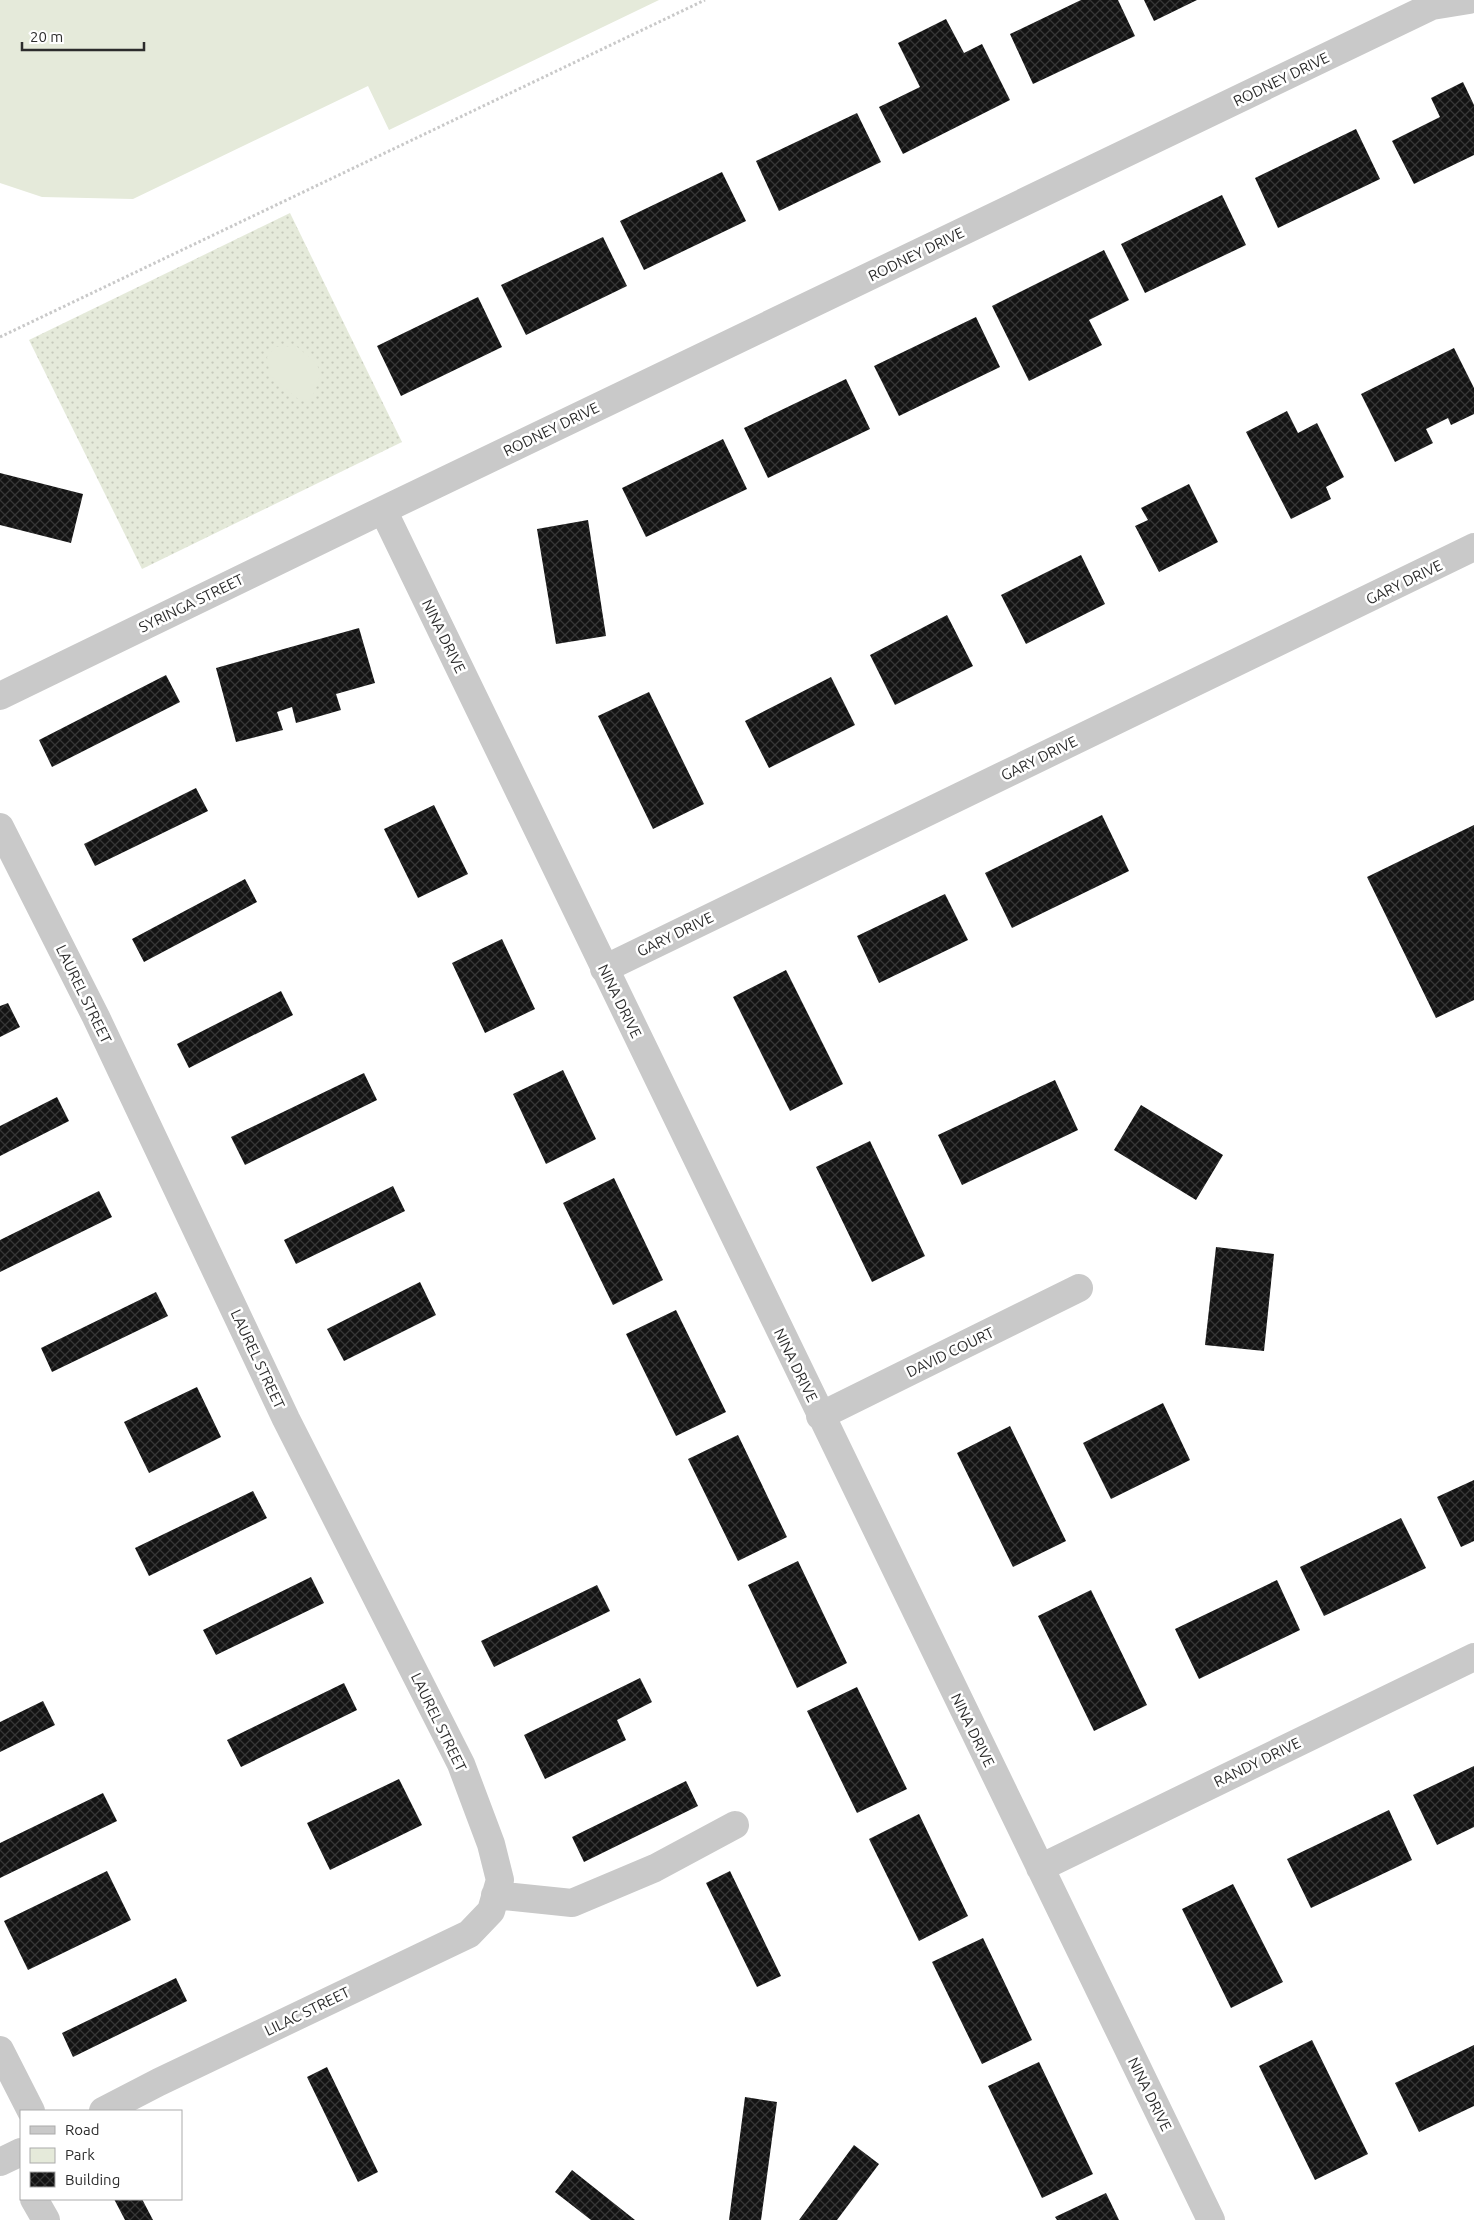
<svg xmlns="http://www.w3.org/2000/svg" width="1474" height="2220" font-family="Ubuntu,sans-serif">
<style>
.grass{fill:url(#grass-dots)}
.park{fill:#e5eada}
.building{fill:url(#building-cross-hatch)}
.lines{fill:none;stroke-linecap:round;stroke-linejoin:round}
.path{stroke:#c9c9c9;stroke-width:3;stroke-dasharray:2.5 2.5;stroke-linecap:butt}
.minor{stroke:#c9c9c9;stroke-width:28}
.labels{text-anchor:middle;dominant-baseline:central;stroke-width:5;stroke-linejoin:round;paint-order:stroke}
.street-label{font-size:15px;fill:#2c2c2c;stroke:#fff}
</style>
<defs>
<pattern id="grass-dots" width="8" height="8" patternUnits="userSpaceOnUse" patternTransform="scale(1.25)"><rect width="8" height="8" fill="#e5eada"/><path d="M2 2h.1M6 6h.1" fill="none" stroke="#c5c9bb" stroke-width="1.8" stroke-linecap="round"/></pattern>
<pattern id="building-cross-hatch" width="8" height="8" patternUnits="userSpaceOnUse" patternTransform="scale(1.25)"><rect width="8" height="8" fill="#131313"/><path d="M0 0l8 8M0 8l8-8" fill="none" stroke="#363636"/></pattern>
</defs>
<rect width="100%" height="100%" fill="#fff"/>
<!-- grass -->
<path class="grass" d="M290,213L402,442L142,569L29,340Z"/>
<!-- park -->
<path class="park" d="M0,0H659L389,130L368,86L133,199L42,197L0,183Z
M296,346C323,368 325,367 311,400L298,399L270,375L267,357L275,347Z"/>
<!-- building -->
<path class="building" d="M1081,0H1118L1135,36L1033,84L1010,34Z
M1144,0H1197L1154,21Z
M946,19L964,53L982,44L1010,100L903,154L879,107L920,87L898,43Z
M1463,82L1474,105V155L1414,184L1392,141L1440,117L1431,98Z
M857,113L881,162L779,211L756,161Z
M1356,129L1380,179L1278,228L1255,178Z
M722,172L746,221L644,270L620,221Z
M1222,195L1246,245L1145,293L1121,244Z
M603,237L627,286L526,335L501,285Z
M1104,250L1129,300L1089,320L1102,345L1029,381L992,306Z
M478,297L502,347L401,396L377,346Z
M976,317L1000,367L899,416L874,366Z
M1454,348L1474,388V414L1451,425L1448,418L1426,429L1433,443L1395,462L1361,394Z
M846,379L870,429L768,478L744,428Z
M1287,411L1298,433L1317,423L1344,477L1326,487L1331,499L1291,519L1246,432Z
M723,439L747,489L646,537L622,488Z
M0,473L83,494L71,543L0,525Z
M1189,484L1218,542L1159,572L1135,526L1148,520L1141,508Z
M588,520L606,636L556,644L537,529Z
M1081,555L1105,604L1026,644L1001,595Z
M947,615L973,666L895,705L870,655Z
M359,628L375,683L336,694L341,710L296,723L292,707L277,712L283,730L236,742L216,668Z
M166,675L180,702L52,767L39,740Z
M831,677L855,725L769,768L745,721Z
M649,692L704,804L653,829L598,716Z
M196,788L208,811L95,866L84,844Z
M434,805L468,874L418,898L384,829Z
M1102,815L1129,871L1012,928L985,873Z
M1474,825V1000L1436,1018L1367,877Z
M245,879L257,902L144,962L132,939Z
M945,894L968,940L879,983L857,936Z
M502,939L535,1009L485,1033L452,963Z
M786,970L843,1084L790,1111L733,997Z
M281,991L293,1015L189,1068L177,1044Z
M8,1003L20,1027L0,1037V1006Z
M563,1070L596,1139L546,1164L513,1094Z
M364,1073L377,1100L245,1165L231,1137Z
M1055,1080L1078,1130L962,1185L938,1135Z
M57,1097L69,1121L0,1156V1126Z
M1141,1105L1223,1155L1196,1200L1114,1150Z
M870,1141L925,1256L872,1282L816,1167Z
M614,1178L663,1280L613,1305L563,1203Z
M393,1186L405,1211L296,1264L284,1240Z
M99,1191L112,1217L0,1272V1240Z
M1216,1247L1274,1254L1264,1351L1205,1345Z
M420,1282L436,1315L344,1361L327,1329Z
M156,1292L168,1316L52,1372L41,1348Z
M676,1310L726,1412L676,1436L626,1334Z
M197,1387L221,1437L149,1473L124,1422Z
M1163,1403L1190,1460L1111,1499L1083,1443Z
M1010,1426L1066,1541L1013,1567L957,1453Z
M738,1435L787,1537L738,1561L688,1459Z
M1474,1480V1541L1461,1547L1437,1497Z
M253,1491L267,1518L149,1576L135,1548Z
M1401,1518L1426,1568L1324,1616L1300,1567Z
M798,1561L847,1663L797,1688L748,1585Z
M311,1577L324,1603L216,1655L203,1630Z
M1277,1580L1300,1630L1199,1679L1175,1629Z
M597,1585L610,1611L494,1667L481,1641Z
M1091,1590L1147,1705L1094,1731L1038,1616Z
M640,1678L652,1702L617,1720L626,1740L545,1779L524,1735Z
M344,1683L357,1710L241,1767L227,1740Z
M857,1687L907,1789L857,1813L807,1711Z
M43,1701L55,1725L0,1752V1722Z
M1474,1766V1827L1437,1845L1413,1795Z
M399,1779L422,1825L330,1870L307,1823Z
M686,1781L698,1806L584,1862L572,1837Z
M103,1793L117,1821L0,1878V1843Z
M1389,1810L1412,1860L1311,1908L1287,1859Z
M919,1814L968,1916L919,1941L869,1839Z
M107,1871L131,1920L28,1970L4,1921Z
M730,1871L781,1976L757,1987L706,1883Z
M1233,1884L1283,1982L1231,2008L1182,1909Z
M983,1938L1032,2040L982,2064L932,1962Z
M176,1978L187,2001L73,2057L62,2033Z
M1312,2040L1368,2154L1315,2180L1259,2066Z
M1474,2045V2106L1419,2132L1395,2083Z
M1039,2062L1093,2174L1042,2198L988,2086Z
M327,2067L378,2172L358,2182L307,2077Z
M745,2097L777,2102L761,2220H729Z
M854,2145L879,2164L837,2220H799Z
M572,2170L635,2220H591L555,2192Z
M1106,2193L1119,2220H1057L1055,2217Z
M114,2199H142L153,2220H125Z"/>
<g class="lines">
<!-- path -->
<path class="path" d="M0,337L705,0"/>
<!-- minor -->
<path class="minor" d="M383,510L1211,2220
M0,696L383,510L1432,6L1469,0
M0,827L96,1017L286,1419L461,1764L491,1844L500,1880L491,1911L469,1934L159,2082L103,2111
M604,969L1474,547
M820,1416L1079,1288
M1040,1868L1474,1657
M495,1895L572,1903L655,1868L735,1825
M0,2050L31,2111
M0,2162L21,2152
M34,2199L46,2220"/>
</g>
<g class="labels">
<!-- street labels -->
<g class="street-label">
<text transform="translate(1281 79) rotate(-26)">RODNEY DRIVE</text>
<text transform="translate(916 254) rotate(-26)">RODNEY DRIVE</text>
<text transform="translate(551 429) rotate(-26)">RODNEY DRIVE</text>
<text transform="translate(1404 582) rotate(-26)">GARY DRIVE</text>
<text transform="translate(191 603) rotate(-26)">SYRINGA STREET</text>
<text transform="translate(444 636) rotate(64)">NINA DRIVE</text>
<text transform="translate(1039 758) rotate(-26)">GARY DRIVE</text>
<text transform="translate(675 934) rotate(-26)">GARY DRIVE</text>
<text transform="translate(84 994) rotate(64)">LAUREL STREET</text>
<text transform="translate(620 1001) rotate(64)">NINA DRIVE</text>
<text transform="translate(950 1352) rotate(-26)">DAVID COURT</text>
<text transform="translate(258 1359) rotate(65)">LAUREL STREET</text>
<text transform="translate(796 1365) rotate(64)">NINA DRIVE</text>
<text transform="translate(439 1722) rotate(64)">LAUREL STREET</text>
<text transform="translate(973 1730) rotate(64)">NINA DRIVE</text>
<text transform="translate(1257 1762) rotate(-26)">RANDY DRIVE</text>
<text transform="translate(307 2011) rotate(-26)">LILAC STREET</text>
<text transform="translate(1150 2094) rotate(64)">NINA DRIVE</text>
</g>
</g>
<!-- legend -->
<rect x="20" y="2110" width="162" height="90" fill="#ffffff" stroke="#ababab"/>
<rect x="30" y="2126" width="25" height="8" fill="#c9c9c9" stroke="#ababab"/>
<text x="65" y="2135" font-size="15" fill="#2c2c2c">Road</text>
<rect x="30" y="2148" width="25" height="15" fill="#e5eada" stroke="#ababab"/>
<text x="65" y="2160" font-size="15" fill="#2c2c2c">Park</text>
<rect x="30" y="2172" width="25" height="15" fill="url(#building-cross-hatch)" stroke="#ababab"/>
<text x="65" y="2185" font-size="15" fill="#2c2c2c">Building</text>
<!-- scale -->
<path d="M22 42v8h122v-8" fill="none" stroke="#2c2c2c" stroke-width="2.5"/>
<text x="30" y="42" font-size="15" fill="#2c2c2c" stroke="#ffffff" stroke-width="4" paint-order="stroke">20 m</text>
</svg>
